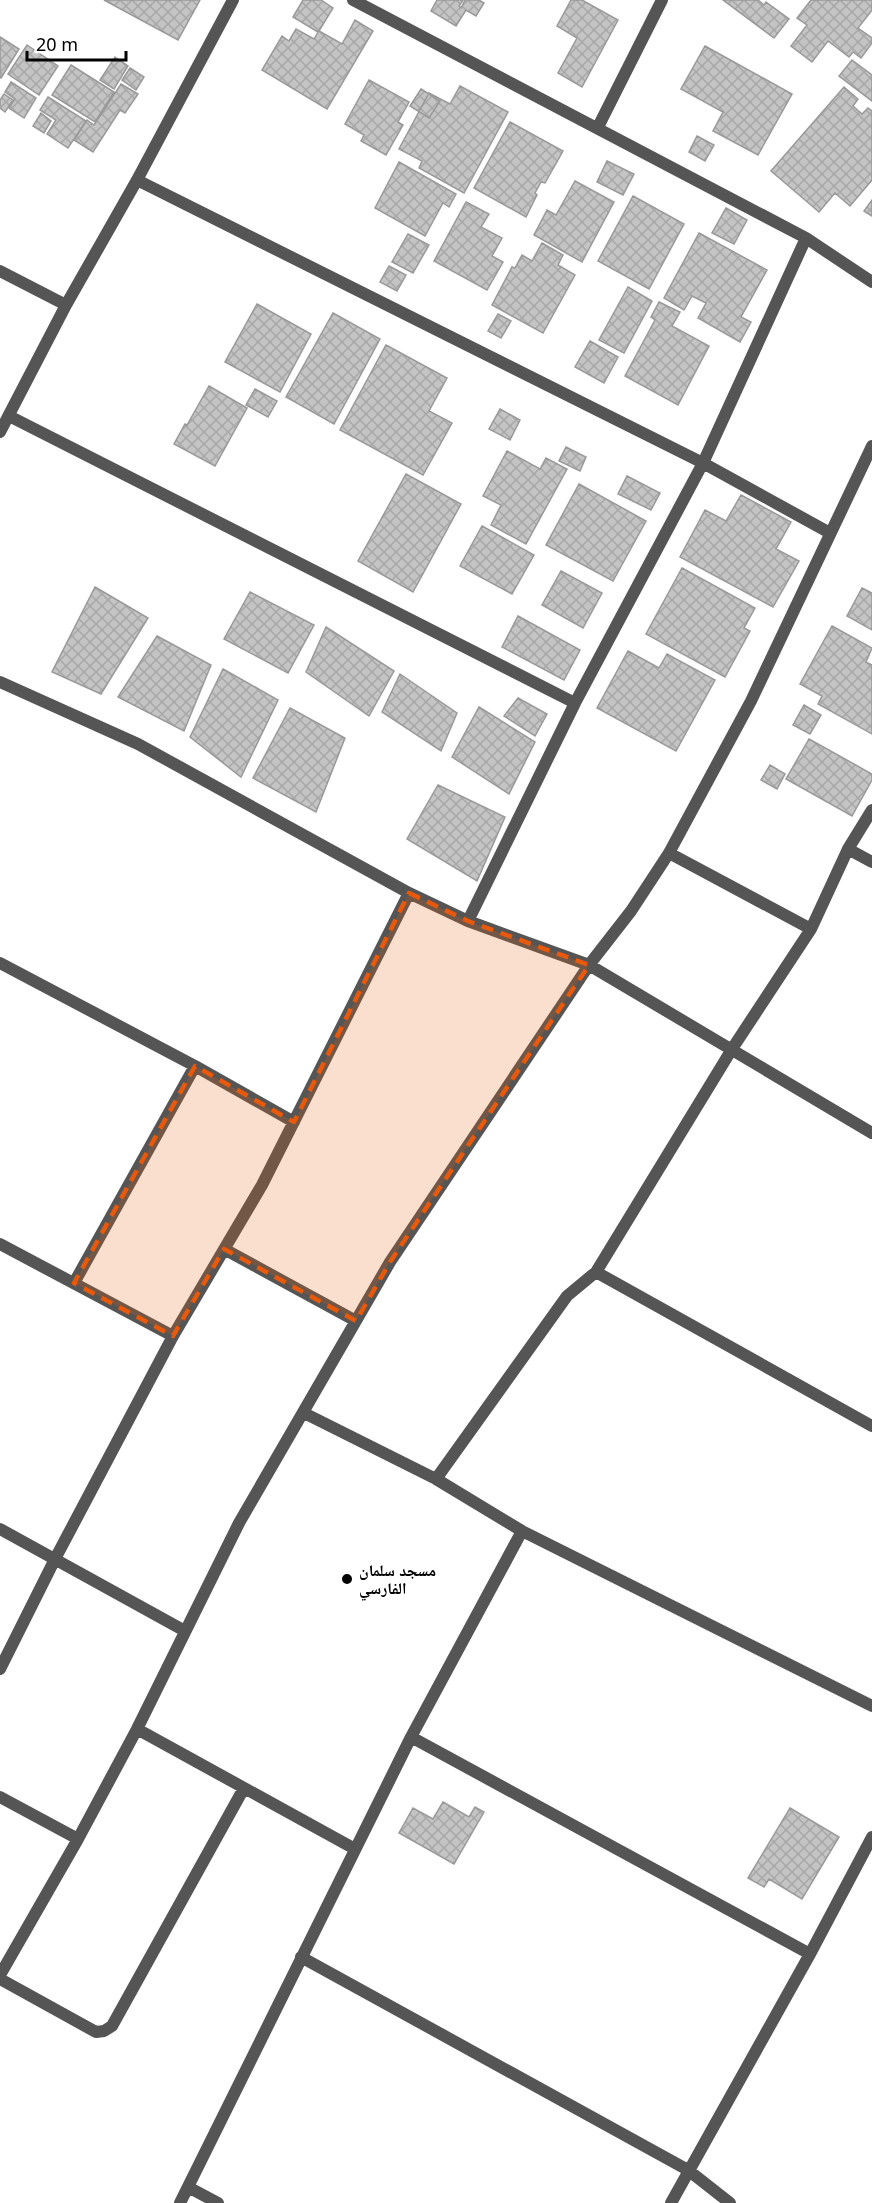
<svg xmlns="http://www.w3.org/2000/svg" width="872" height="2203" font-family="'Noto Sans','Noto Naskh Arabic',sans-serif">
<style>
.building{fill:url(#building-cross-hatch);stroke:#999;stroke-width:1.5}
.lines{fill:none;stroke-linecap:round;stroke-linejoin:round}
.street{stroke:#555;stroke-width:12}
.marked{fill:#e8590c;fill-opacity:0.2;stroke:#e8590c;stroke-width:4.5;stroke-dasharray:12 8;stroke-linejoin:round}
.poi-dot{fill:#000;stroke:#fff;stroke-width:2}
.labels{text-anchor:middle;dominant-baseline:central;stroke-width:5;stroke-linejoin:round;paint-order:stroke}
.poi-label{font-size:16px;font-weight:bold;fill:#000;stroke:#fff;text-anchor:start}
</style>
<defs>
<pattern id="building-cross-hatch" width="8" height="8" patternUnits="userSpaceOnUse" patternTransform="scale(1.5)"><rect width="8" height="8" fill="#c4c4c4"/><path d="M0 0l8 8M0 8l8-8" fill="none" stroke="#a7a7a7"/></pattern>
</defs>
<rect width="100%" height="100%" fill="#fff"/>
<!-- building -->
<path class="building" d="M104,0H200L178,40Z
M303,0H321L333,8L319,31L342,44L355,20L373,31L327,109L262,70L282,36L289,41L296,29L314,39L318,32L293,17Z
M437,0H463L459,6L461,8L465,0H479L484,3L476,16L466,10L456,26L431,11Z
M571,0H582L618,20L582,87L558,73L577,38L557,26Z
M723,0H758L764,5L766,2L789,19L774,38Z
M811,0H872V10L858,28L872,38V43L861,58L853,52L849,57L828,41L812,62L791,46L807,25L797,18Z
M0,37L19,49L1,78L0,77Z
M27,45L58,66L39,95L8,74Z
M705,46L792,94L758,155L713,131L723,112L681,89Z
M115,57L128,66L114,89L100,80Z
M852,60L872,75V101L839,76Z
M71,65L114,92L95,122L52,95Z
M130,68L144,77L136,90L122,80Z
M369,80L409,102L398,122L403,125L386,155L361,141L364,135L345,124Z
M11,82L36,98L24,118L9,108L15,99L5,92Z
M121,84L138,94L125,113L120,110L93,152L74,140L87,120L94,125Z
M460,86L508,112L464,193L419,168L422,161L399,149L429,93L450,104Z
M844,87L858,99L853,106L862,114L868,108L872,111V180L850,206L835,193L819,212L771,171Z
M421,89L440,101L429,118L410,106Z
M4,94L13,100L5,112L0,108V100Z
M48,97L86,121L68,148L47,134L56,120L40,110Z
M41,113L51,121L44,133L33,126Z
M510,122L563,151L545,183L541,182L535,193L537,195L526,217L474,188Z
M697,136L714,145L705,161L689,152Z
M607,161L634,174L623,195L597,182Z
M399,162L456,194L449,207L443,203L425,236L375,208Z
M575,181L614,202L582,262L534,235L547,210L556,215Z
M633,196L684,224L649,289L598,261Z
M872,200V216L864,211Z
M466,202L489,214L481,227L502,238L492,256L503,262L487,290L434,261Z
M726,208L747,220L734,244L712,233Z
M699,233L767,270L741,317L751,322L740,342L698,318L706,303L692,296L684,310L664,298Z
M408,234L429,245L413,273L392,262Z
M542,243L563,255L558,265L575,275L543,333L492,305L512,267L515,268L522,255L532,261Z
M389,266L406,275L397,291L380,282Z
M628,287L652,301L624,353L599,340Z
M659,302L680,312L672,326L709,346L678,405L625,376L655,320L651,317Z
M257,304L311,334L280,392L225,362Z
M333,313L380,339L334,424L286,397Z
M498,314L511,321L501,338L488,331Z
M590,341L618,357L604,383L575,367Z
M386,345L447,378L429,411L452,423L423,475L340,430Z
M209,386L247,408L215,466L174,444L185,424L187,425Z
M255,389L277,401L268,417L246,405Z
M500,409L520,420L510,440L489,429Z
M566,447L586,457L580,471L559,461Z
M507,451L540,469L546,458L567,469L526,544L491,525L501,505L483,496Z
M406,474L461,504L413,592L358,561Z
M627,476L660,493L651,510L618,494Z
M579,484L646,521L613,581L546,545Z
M741,495L791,522L776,549L799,561L773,607L680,557L705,510L726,521Z
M482,526L534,555L512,594L460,566Z
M682,568L755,608L744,628L750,631L725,677L646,634Z
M561,571L602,593L583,628L542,605Z
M95,587L148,618L101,694L52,672Z
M862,588L872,593V630L847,616Z
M250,592L314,625L288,673L224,639Z
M518,616L580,650L564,680L502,647Z
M832,626L872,648L866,662L872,665V734L818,704L822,696L800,684Z
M326,627L394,671L369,716L306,672Z
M157,636L211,665L184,731L118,697Z
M628,651L659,668L667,654L715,680L676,751L597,708Z
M223,669L278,700L241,777L190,737Z
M400,674L457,713L441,751L382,712Z
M518,698L547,714L535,736L504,716Z
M804,705L821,715L810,734L793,725Z
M479,707L535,742L509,794L452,757Z
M290,708L345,738L316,812L253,778Z
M809,739L872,774V780L852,816L786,779Z
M770,765L785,774L777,789L761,780Z
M438,785L505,817L477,881L407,839Z
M443,1802L469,1817L475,1807L484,1812L454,1864L399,1833L413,1808L433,1819Z
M790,1808L839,1837L802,1899L769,1879L764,1887L748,1878Z"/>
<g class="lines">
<!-- street -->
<path class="street" d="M353,0L806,238L872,282
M598,127L662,0
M137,180L703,463L830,533
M0,271L66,305
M9,416L575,703
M0,432L66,305L137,180L233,0
M0,682L138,744L409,893L468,921L589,965L872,1133
M848,849L872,862
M669,853L811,929
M468,921L575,703L703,463L806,238
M0,963L195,1066L294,1122
M0,1244L173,1336
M224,1249L356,1321
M596,1272L872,1426
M74,1283L195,1066
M304,1413L436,1479L522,1531L872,1706
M436,1479L567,1296L596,1272L732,1049L811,929L848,849L872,810
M0,1529L185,1631
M0,1669L55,1559L173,1336L262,1185L409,893
M137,1729L355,1849
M411,1737L810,1954
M0,1797L78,1839
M301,1957L688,2170L730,2203
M0,1975L78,1839L137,1729L239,1523L390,1262L589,965L631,911L669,853L751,701L872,446
M0,1979L96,2032L104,2031L112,2026L244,1788
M188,2187L218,2203
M180,2203L411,1737L522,1531
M671,2203L810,1954L872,1837"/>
</g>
<!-- marked area -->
<path class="marked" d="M409,893L468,921L589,965L390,1262L356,1321L224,1249L173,1336L74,1283L195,1066L294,1122Z"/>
<!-- markers -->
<circle class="poi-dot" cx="347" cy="1579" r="6"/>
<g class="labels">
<!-- poi labels -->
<g class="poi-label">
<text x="359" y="1570">مسجد سلمان<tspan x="359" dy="18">الفارسي</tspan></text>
</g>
</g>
<!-- scale -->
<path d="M27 51v9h99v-9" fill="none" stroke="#000000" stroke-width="3"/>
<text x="36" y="51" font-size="18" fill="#000000" stroke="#ffffff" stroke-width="4.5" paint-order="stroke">20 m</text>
</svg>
